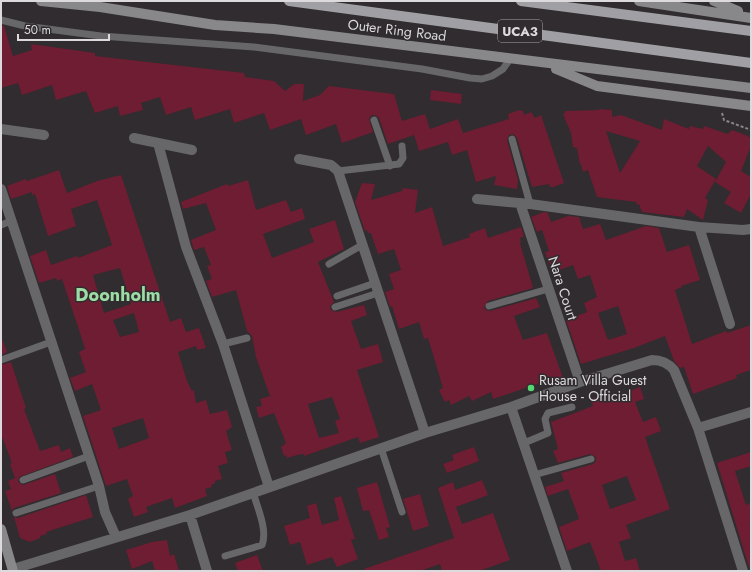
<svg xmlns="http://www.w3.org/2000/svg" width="752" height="572" font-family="Jost,sans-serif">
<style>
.building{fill:#6e1d33;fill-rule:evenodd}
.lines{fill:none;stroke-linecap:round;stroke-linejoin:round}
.path{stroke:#898688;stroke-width:2;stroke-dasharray:3 2;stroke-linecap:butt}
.service{stroke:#676769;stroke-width:7}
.minor{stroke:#676769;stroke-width:10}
.secondary{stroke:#88878a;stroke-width:10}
.primary{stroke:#a09fa3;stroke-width:10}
.poi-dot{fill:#56d671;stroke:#302c2f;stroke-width:1.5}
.labels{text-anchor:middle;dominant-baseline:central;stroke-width:3;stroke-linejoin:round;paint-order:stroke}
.shield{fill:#302c2f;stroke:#a8a6a8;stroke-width:1}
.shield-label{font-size:13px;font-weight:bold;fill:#dcdadc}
.street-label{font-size:14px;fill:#dcdadc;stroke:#302c2f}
.poi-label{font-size:14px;fill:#dcdadc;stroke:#302c2f;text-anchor:start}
.district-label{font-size:18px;font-weight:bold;fill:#9ddca5;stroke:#302c2f}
</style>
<rect width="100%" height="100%" fill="#302c2f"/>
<!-- building -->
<path class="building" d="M1,25L4,26L13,56L32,50L31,44L95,53V56L244,73L245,77L274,81L285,91L294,84H304L303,101L320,95L329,86L394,94L402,121L425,114L430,129L458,119L463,133L509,119L508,114L519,110L523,111L524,115L531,112L535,118L541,115L564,183L553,187H550L549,184L532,187L517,138L513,134L509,135L507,140L518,180L517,189L494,185L496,176L476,182L467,150L452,155L448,142L419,151L414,135L388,144L379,118L375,115H372L369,119L373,132L342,143L336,124L306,135L301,119L270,130L264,113L234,123L230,109L195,120L191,107L166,115L160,97L141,103L143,110L120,116L118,106L95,113L86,91L56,100L52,85L22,95L18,83L1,88Z
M431,90L462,94L461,104L430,100Z
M599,109L612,110V117L621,115L662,130L664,119L689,129L690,126L703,129L704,126L728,134L732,130L735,131L748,136L751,139V146L741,171L751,177V194L741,213L724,203L731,192L715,182L726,162L708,146L697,166L716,179L705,198L708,200L703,220L687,209L684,217L642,212L639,204L637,205L636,202L597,197L588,170L583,172L581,164L580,165L577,148L573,147L571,133L563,114L565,113V111L599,110ZM606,131L640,141L620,173Z
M59,170L67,193L97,181L121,175L170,322L181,318L186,332L199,328L206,348L197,350L196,346L178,352L187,381L192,391L194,390L196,403L206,400L210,414L227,410L232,427L226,431L232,450L225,452L228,463L218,466L222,479L215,481V483L211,485L212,487L205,489L207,496L175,508L172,498L146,507L148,512L134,517L128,499L133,496L127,479L106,486L83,416L101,410L92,384L75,391L70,378L86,372L79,352L85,349L79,330L62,279L57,281L56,278L39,283L30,256L46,250L51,265L77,256L78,258L112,245L97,200L71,209L76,226L48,236L35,194L32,195V192L11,199L7,186L26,179L27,181ZM120,268L131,304L104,313L93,275ZM134,313L139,332L120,337L113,320ZM143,418L149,438L119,449L112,428Z
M248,180L256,210L286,200L291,212L302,208L305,219L263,234L272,258L314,242L309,229L335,220L344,249L318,262L334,302L330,306L331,310L336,312L364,305L367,315L351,321L361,349L378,344L383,362L357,370L379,437L360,443L358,437L304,456V454L297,455L287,458L286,455L284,456L281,447L286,443L274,413L259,418L256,407L262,406L260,399L270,396L256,357L252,336L247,331L236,290L212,297L206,281L212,279L207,266L211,265L204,247L194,250L191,240L216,230L206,203L183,209L181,202L227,184L228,186ZM332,397L340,419L335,421L339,433L319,438L308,404Z
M362,183L375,184L371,200L402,191L403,188L418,190L415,213L432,207L443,246L470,237L469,234L485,228L488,238L521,227L524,236L520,238L521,242L520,243L533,288L488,301L484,307L486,310L490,311L536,298L540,307L514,316L523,340L547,333L563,378L544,385L543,382L493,399L491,392L472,401L469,396L451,405L449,400L445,402L439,390L443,388L428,338L424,339L419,322L399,329L392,306L390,307L385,292L394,289L389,274L401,270L394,249L378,254L371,233H368L367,230L365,231L355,202Z
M544,212L548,213L551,222L568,216L579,217L583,229L600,224L606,240L646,226L659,228L667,252L689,245L700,280L681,286L682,287L675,290L692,344L726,331L727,333L751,325V370L736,375L737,378L693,394L684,367L680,368L674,361L665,336L634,348L581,364L566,320L587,312L584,303L597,297L590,275L578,279L573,265L559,270H555L554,267L551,268L545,252L549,251L542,230L537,232L531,217ZM618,306L627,334L608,340L598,313Z
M1,339H2L7,352L1,355Z
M11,362L26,408L24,409L40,451L59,445L61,452L70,448L73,457L19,477L18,482L23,485L55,474L61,493L14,508L12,511L5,491L11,489L8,481L15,478L10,464L12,463L1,434V365Z
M640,387L644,399L635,402L643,422L656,417L661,431L645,437L670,509L626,525L631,538L619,542L625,561L636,558L640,571H601L590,542L567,551L559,527L579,519L568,489L548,496L545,487L564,481L561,473L593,464L596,461V457L590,454L558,463L553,451L558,449L551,422L593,406L590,399L601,395L604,403L631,392L630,391ZM627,476L636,500L610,509L602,485Z
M474,447L479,461L447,473L443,464L454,460L452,455Z
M751,452V466L735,471L746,505L751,503V567H749L717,463Z
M482,480L488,495L456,507L462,524L493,513L510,560L479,571H442L440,564L420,571H364V569L454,538L438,488L453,482L455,490Z
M377,482L390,527L386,528L389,537L379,540L369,510L363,511L357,488Z
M420,494L429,526L413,531L403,499Z
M86,495L93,517L46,532L47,534L40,536V538L30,542L20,538L14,517L18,518Z
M341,496L355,539L351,540L358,559L337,567L332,557L307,565L300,542L290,545L284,526L310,518L307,506L316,503L322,525L339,520L334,498Z
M167,540L170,556L174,554L179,571H155L152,561L132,569L126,550L152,542Z
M257,555L263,571H238L235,563Z"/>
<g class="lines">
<!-- path -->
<path class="path" d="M722,113L724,120L751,130"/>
<!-- service -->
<path class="service" d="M1,20L25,26L101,36L254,47L422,69L470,78L482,79L492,76L503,69L510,59
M374,120L390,166
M512,139L530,204
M338,171L399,164L403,158L402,146
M1,225L11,221
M329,264L362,245
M337,296L375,283
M489,306L548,289
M335,307L378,293
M223,344L247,338
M1,360L51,342
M524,443L548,433L545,419L548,413L572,407
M381,448L402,512
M534,475L591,459
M23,480L89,456
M16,513L99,486
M225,556L262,545C268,530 257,507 253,492"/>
<!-- minor -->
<path class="minor" d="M1,129L44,135
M134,138L192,150
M158,143L186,247L223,344L269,487
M299,159L331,165L338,171L425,433
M1,189L99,486L105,512L116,537
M477,199L530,204L699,227L730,324
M520,203L580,382
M699,227L743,230L751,229
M511,407L567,571
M698,428L751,412
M190,515L207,571
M13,569L190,515L425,433L511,407L580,382L652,360C662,360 668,363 674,370L698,428L743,571"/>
<!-- secondary -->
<path class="secondary" d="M41,1L100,7L215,25L274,29L751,88
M639,1L751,18
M714,1L738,11
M556,69L597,86L751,106
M1,529L13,571"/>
<!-- primary -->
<path class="primary" d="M289,1L751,63
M521,1L751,31"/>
</g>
<!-- markers -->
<circle class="poi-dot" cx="531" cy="388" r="4"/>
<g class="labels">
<!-- shield labels -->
<rect class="shield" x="498" y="20" width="44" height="22" rx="3"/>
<g class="shield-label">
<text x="520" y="31">UCA3</text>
</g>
<!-- street labels -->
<g class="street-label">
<text transform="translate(397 30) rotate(7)">Outer Ring Road</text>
<text transform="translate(563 288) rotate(72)">Nara Court</text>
</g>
<!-- poi labels -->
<g class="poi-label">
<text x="539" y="380">Rusam Villa Guest<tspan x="539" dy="16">House - Official</tspan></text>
</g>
<!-- district labels -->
<g class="district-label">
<text x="118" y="295">Doonholm</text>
</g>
</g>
<!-- border -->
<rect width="752" height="572" fill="none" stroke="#dcdadc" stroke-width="4"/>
<!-- scale -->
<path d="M18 34v6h91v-6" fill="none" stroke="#dcdadc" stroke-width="2"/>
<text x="24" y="34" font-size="12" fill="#dcdadc" stroke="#302c2f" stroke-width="3" paint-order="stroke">50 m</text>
</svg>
